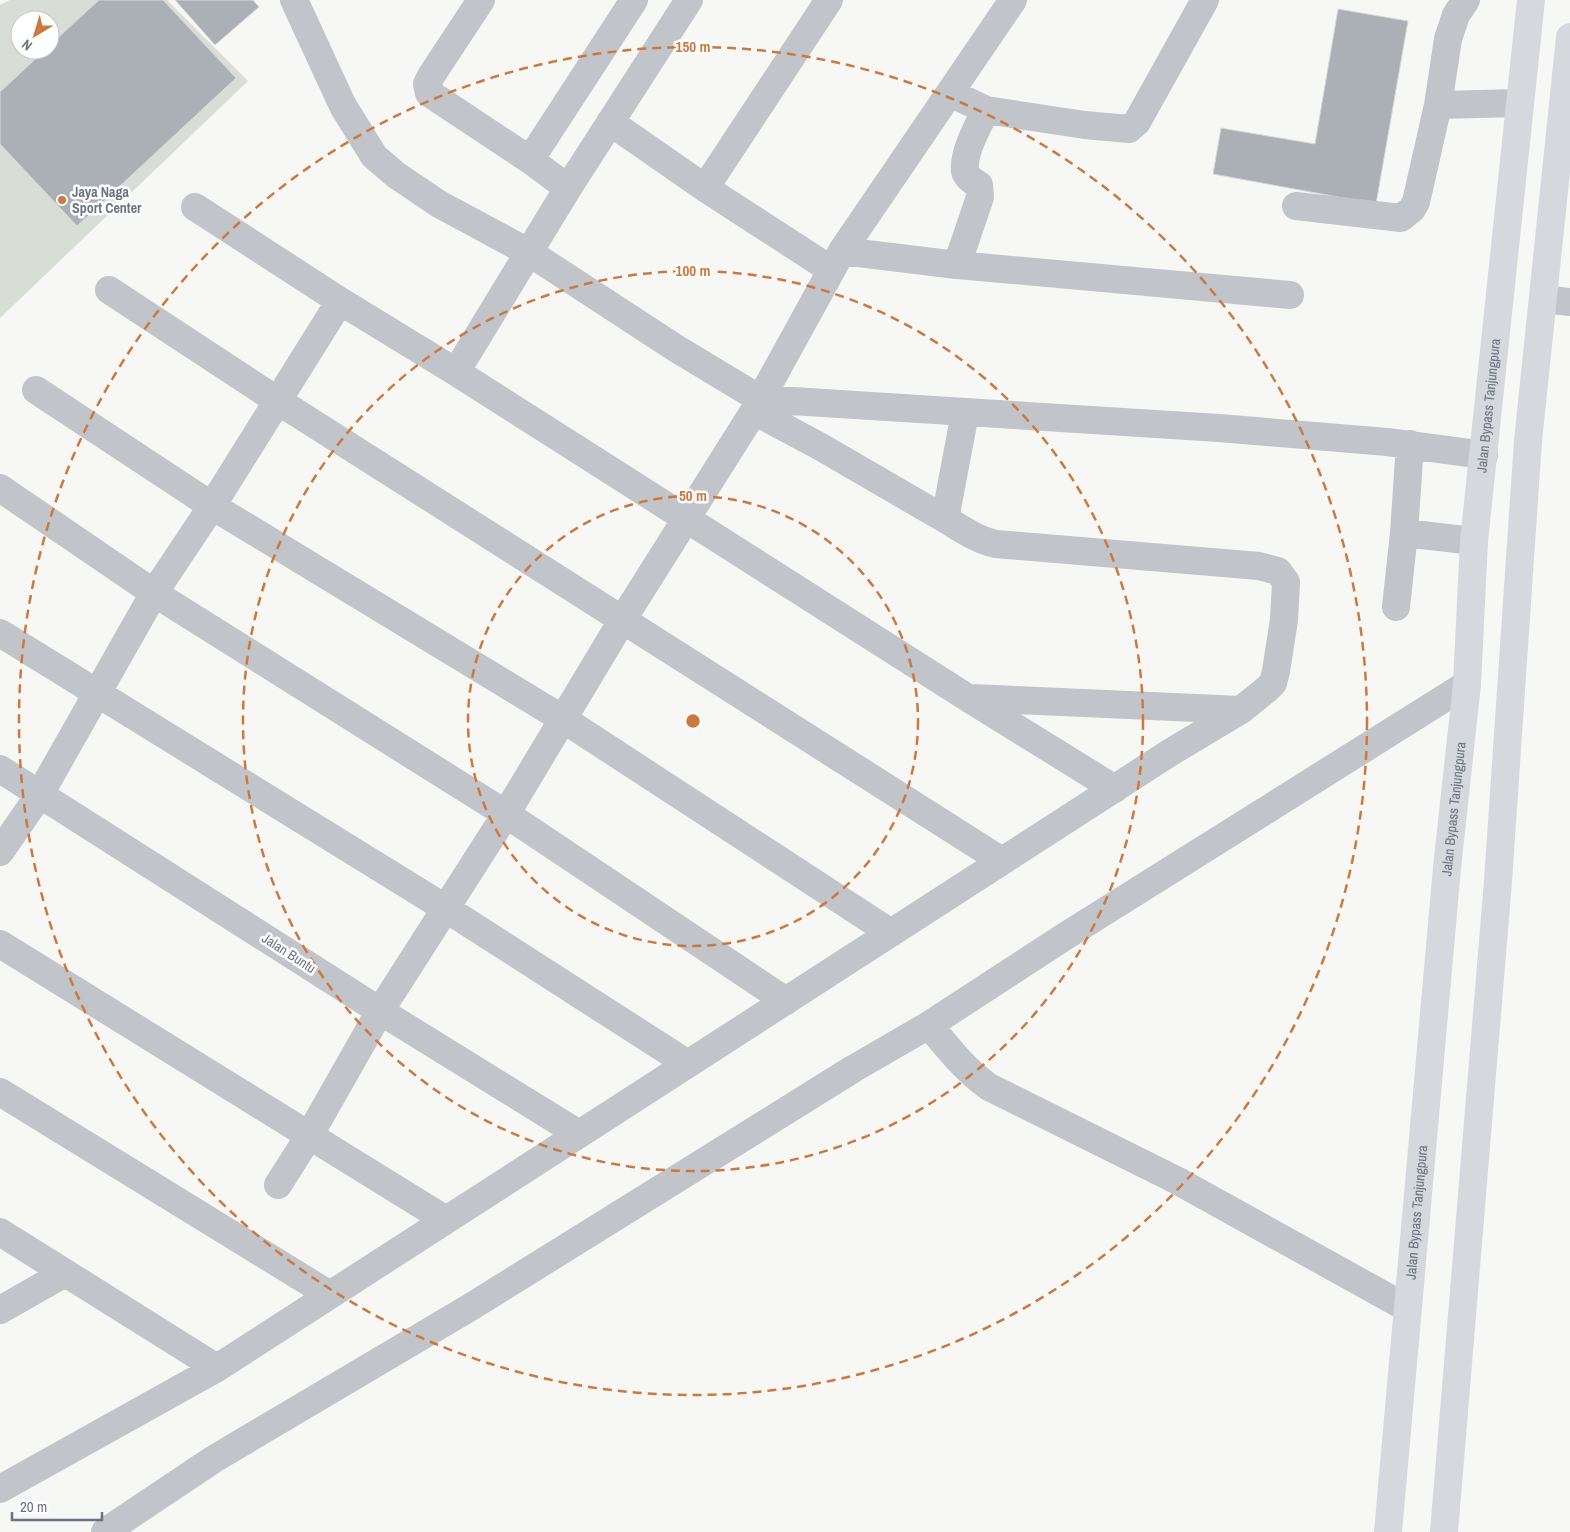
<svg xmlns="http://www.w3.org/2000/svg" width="1570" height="1532" font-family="'Archivo Narrow',sans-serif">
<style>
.green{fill:#d8ddd6;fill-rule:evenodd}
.building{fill:#abb0b6;stroke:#d8d9d7}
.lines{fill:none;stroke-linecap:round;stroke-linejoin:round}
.minor{stroke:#c1c4c8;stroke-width:28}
.highway{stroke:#d5d8dc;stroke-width:28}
.ring{fill:none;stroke:#cc793f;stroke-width:2.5;stroke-dasharray:9 6}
.poi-dot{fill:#cc793f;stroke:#fff;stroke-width:2}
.labels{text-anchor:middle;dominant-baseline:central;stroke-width:5;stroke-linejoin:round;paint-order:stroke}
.poi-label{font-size:14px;font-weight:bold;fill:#6a7382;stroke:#fff;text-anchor:start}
.street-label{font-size:14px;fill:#6a7382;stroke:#fff}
.centre{fill:#cc793f;stroke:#fff;stroke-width:2.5}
.ring-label{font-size:15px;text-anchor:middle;font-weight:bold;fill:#cc793f;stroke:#fff;stroke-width:5;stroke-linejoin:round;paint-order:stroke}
</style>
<rect width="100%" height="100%" fill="#f7f7f5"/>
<!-- green -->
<path class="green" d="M10,0H167L248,81L0,318V5ZM20,20H50V50H20Z"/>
<!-- building -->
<path class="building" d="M99,0H163L236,78L77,226L0,144V92L45,50H50V45Z
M175,0H253L259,7L215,45Z
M1338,9L1408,21L1376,204L1213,174L1221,128L1315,144Z"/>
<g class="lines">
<!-- minor -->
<path class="minor" d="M294,0L343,106L374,156L396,175L439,204L530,253L677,349L760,399L1219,428L1387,442L1484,455
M481,0L431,76L427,84L429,93L530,160L568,188
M950,93L986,110L1085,125L1129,129L1137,122L1205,0
M1438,105L1520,103
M610,122L705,188L830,269
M530,160L634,0
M705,188L829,0
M1296,206L1401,218L1412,209L1416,202L1438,105L1448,39L1456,15L1466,0
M195,207L340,301L456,372L968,698L1115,789
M842,251L957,265L1290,295
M957,265L980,197L979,185C974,182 966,177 965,171C963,152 978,126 986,110
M109,290L278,401L1002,861
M1543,299L1570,302
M456,372L568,188L689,0
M36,390L212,506L563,719L891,933
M754,411L821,447L945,519
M965,413L945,519C962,529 977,540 996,544L1259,566L1278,571L1286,582L1284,620L1276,671L1273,683L1267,689L1241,710L971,698
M0,488L154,593L506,814L786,1001
M1404,533L1474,541
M1396,607L1404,533L1410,444
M0,633L445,908L688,1064
M0,769L380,1011L579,1134
M0,852L40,794L154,593L212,506L340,301
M0,944L446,1220
M929,1025C949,1049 964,1069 989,1087L1178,1181L1407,1308
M0,1092L330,1295
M278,1185L309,1136L380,1011L506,814L623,619L754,411L842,251L1013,0
M0,1232L217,1368
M0,1310L65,1273
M0,1489L217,1368L1171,752L1241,710
M105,1532L214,1459L469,1308L853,1069L929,1025L1064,937L1467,684"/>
<!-- highway -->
<g class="highway">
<path id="s1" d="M1388,1532L1447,868L1467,684L1474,541L1531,0"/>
<path d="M1444,1532L1498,881L1528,441L1570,37"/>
</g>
</g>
<!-- distance rings -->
<g class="ring">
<circle cx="693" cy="721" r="225"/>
<circle cx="693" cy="721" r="450"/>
<circle cx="693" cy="721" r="674"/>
</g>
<!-- markers -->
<circle class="poi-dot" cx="62" cy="200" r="5"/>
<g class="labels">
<!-- poi labels -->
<g class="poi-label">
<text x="72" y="192">Jaya Naga<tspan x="72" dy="16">Sport Center</tspan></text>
</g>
<!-- street labels -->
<g class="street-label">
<text stroke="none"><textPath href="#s1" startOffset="1131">Jalan Bypass Tanjungpura</textPath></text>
<text stroke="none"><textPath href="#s1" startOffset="726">Jalan Bypass Tanjungpura</textPath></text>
<text transform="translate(289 953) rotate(33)">Jalan Buntu</text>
<text stroke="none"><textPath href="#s1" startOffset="321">Jalan Bypass Tanjungpura</textPath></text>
</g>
</g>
<circle cx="693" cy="721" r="8" class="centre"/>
<g class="ring-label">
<text x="693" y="52">150 m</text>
<text x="693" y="276">100 m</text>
<text x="693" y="501">50 m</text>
</g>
<!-- north arrow -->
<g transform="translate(35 35) rotate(218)"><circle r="24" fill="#ffffff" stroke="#c3c7cd"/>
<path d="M0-4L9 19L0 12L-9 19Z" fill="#cc793f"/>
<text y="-8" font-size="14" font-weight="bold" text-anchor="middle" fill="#6a7382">N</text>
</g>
<!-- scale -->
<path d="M12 1512v8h90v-8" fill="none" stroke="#6a7382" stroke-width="2.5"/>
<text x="20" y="1512" font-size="15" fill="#6a7382" stroke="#ffffff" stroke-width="4" paint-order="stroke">20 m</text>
</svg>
